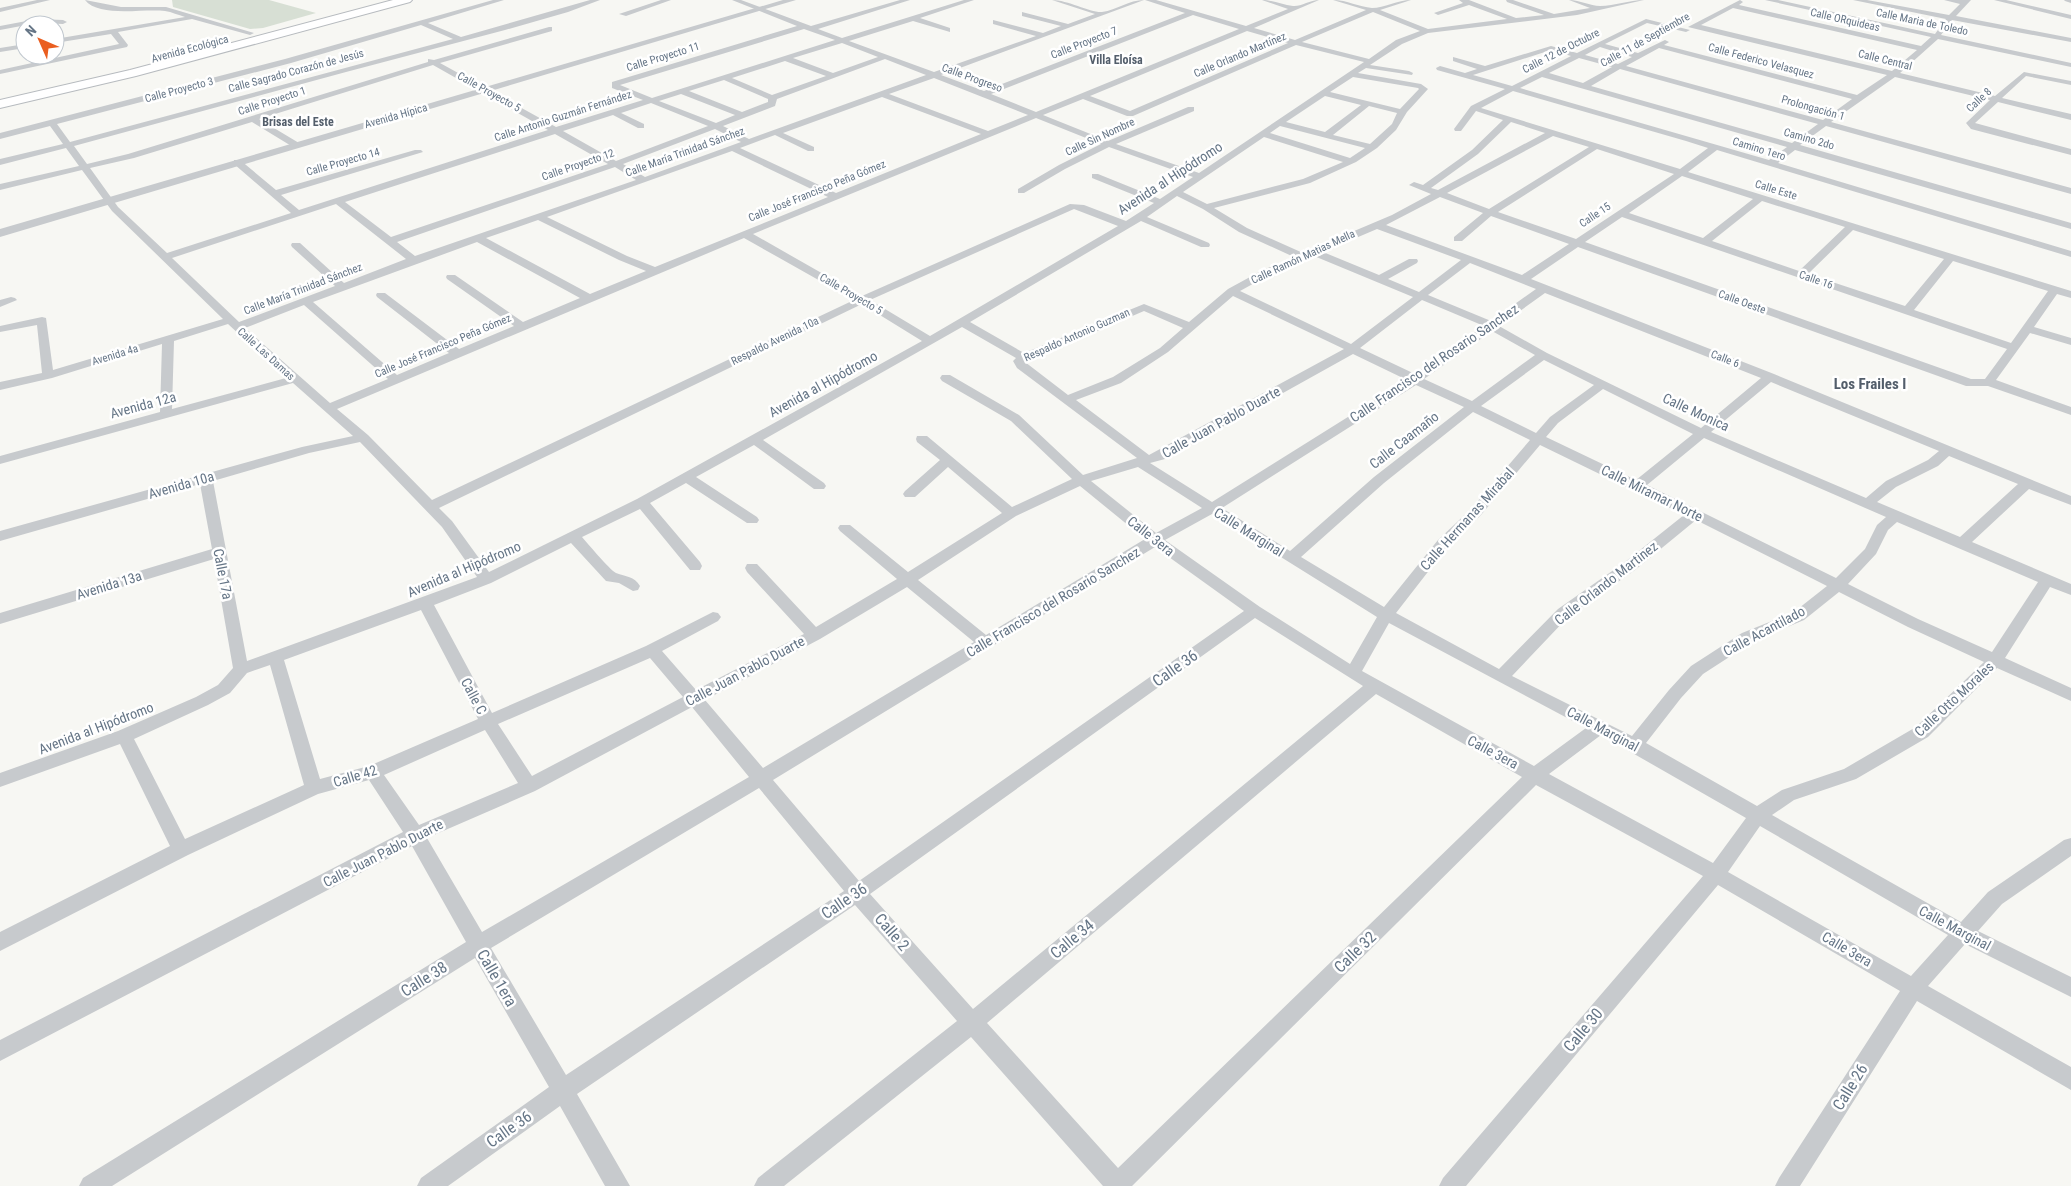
<svg xmlns="http://www.w3.org/2000/svg" width="2071" height="1186" font-family="'Roboto Condensed',sans-serif">
<style>
.green{fill:#d7dfd4}
.lines{fill:none;stroke-linecap:round;stroke-linejoin:round}
.primary-casing{stroke:#b7bbbf;stroke-width:2}
.minor{fill:#c7cacd;fill-rule:evenodd}
.tertiary{fill:#c7cacd;fill-rule:evenodd}
.primary{fill:#fff;fill-rule:evenodd}
.labels{text-anchor:middle;dominant-baseline:central;stroke-width:5;stroke-linejoin:round;paint-order:stroke}
.far-street-label{font-size:11px;fill:#657586;stroke:#fff}
.far-neighbourhood-label{font-size:12px;font-weight:bold;fill:#535e6b;stroke:#fff}
.street-label{font-size:14px;fill:#657586;stroke:#fff}
.neighbourhood-label{font-size:15px;font-weight:bold;fill:#535e6b;stroke:#fff}
.near-street-label{font-size:16px;fill:#657586;stroke:#fff}
</style>
<rect width="100%" height="100%" fill="#f7f7f3"/>
<!-- green -->
<path class="green" d="M172,0H269L316,13L263,28L250,29L173,7Z"/>
<g class="lines">
<defs>
<path id="primary" d="M393,0H412L410,2L136,76L0,108V100L130,70Z"/>
</defs>
<!-- primary casing -->
<use href="#primary" class="primary-casing"/>
<!-- minor -->
<path class="minor" d="M37,0H50L0,12V8Z
M85,0L121,7H166L254,33L250,35L192,19L118,32L128,45L127,47L0,74V70L119,44L111,34L55,43V39L185,17C178,15 172,12 165,11C144,8 99,18 85,0Z
M493,0H504L428,23L461,37L590,0H600L568,12L505,30L346,72L74,146L87,164L128,154L428,62V59L434,60L549,27H552V31L440,63L556,127L643,100L612,88V82L797,26L732,0H741L811,26L900,0H910L818,29L842,38L964,0H974L920,18L950,28V32L913,21L849,41L934,72L1036,36L993,24V20L1043,33L1061,26L1022,16V12L1068,24L1095,14L1052,0C1068,0 1091,13 1102,12C1117,10 1129,0 1144,0L941,75L984,91L1185,13L1145,0H1156L1246,26L1288,9L1262,0C1273,0 1282,5 1293,6C1300,7 1310,0 1319,0L1254,28L1295,40L1366,10L1333,0C1347,0 1359,7 1372,8C1384,8 1398,0 1411,0L1380,10L1428,29L1507,19L1469,5L1438,15L1434,13L1463,3L1459,0H1469L1516,18L1544,15L1507,2L1506,0H1513L1554,14L1590,8L1569,0C1580,0 1590,6 1600,6C1615,6 1629,0 1644,0L1577,15L1428,33L1402,44L1370,65L1409,71L1413,73L1412,75L1366,68L1358,73L1421,84L1428,89L1407,112L1396,130L1377,148L1356,162L1310,183L1214,208L1247,228L1303,253L1308,249L1314,248L1392,215L1431,194L1409,185L1414,182L1423,185L1472,150L1503,120L1476,111L1461,131H1455L1454,129L1471,106L1505,89L1437,70L1436,68L1440,66L1465,73L1477,69L1453,61V57L1485,66L1551,46L1577,53L1646,19L1690,30L1686,32L1647,23L1605,44L1638,53L1665,40L1669,42L1664,45L1857,95L1887,75L1688,27L1740,0L1743,2L1739,5L1921,46L1931,37L1765,0H1778L1935,34L1946,19L1853,0H1867L1949,15L1960,4L1944,0H1971L1956,16L2071,38V42L1952,20L1941,35L2071,63V67L1938,39L1900,73L1995,96L2024,72L2071,81V85L2026,76L2002,98L2071,114V120L1998,102L1975,123L2071,149V155L1971,129L1966,123L1990,100L1895,77L1831,122L2071,188V194L1826,126L1800,145L2071,223V229L1795,150L1778,163L2071,251V257L1717,150L1688,172L2071,291V298L2057,294L2034,327L2071,338V345L2030,333L1996,380L2071,407V415L1988,386H1966L1578,247L1531,279L1774,374L2071,496V505L2029,489L1972,542L2071,584V595L2050,587L2005,658L2071,688V701L1997,668L1928,737L1856,779L1794,800L1772,815L1961,922L1988,892L2064,840L2071,838V856L2002,904L1978,931L2071,977V997L1965,944L1928,986L2071,1067V1090L1917,1001L1800,1186H1775L1779,1178L1900,991L1718,885L1466,1186H1439L1443,1178L1703,876L1536,785L1132,1186H1103L971,1037L784,1186H754L758,1178L957,1021L855,905L577,1094L630,1186H605L560,1106L448,1186H417L421,1178L549,1087L475,958L112,1186H79L83,1178L466,942L412,846L0,1061V1040L403,832L369,780L318,794L188,855L0,951V932L170,846L120,744L0,787V773L118,731L196,697L218,685L233,668L214,559L0,624V613L212,549L200,484L0,541V531L302,447L353,436L293,383L0,464V456L160,412L162,344L52,378L0,390V382L42,373L37,325L0,332V326L42,317L46,318L53,370L223,319L112,211L82,170L0,190V184L79,166L66,148L0,165V159L63,144L50,126L0,139V133L285,59ZM1733,8L1917,50L1892,71L1701,25ZM1373,12L1420,31L1396,40L1369,59L1302,42ZM1193,15L1239,29L1036,112L991,94ZM421,25L453,39L70,142L57,124L291,63ZM804,29L835,40L652,98L620,85ZM1247,31L1288,43L1130,111L1090,96ZM842,43L878,57L833,73L793,58ZM1296,45L1364,62L1199,173L1116,144L1194,111V107H1188L1108,141L1043,115L1083,99L1127,116H1133ZM1600,47L1632,57L1618,64L1585,55ZM1659,48L1852,99L1823,120L1626,66ZM1551,50L1571,56L1512,86L1473,75ZM1579,58L1612,67L1583,83L1549,73ZM885,59L926,75L749,139L723,126L775,106L777,99ZM785,61L826,76L772,95L732,78ZM433,65L548,130L299,210L281,195L423,152L421,150H415L276,190L240,160H234V164L291,213L167,253L118,207L90,168L134,158L252,122L293,147H299V143L259,119ZM1620,69L1818,124L1792,143L1591,86ZM1353,77L1418,88L1419,89L1400,109L1330,92ZM1542,77L1787,147L1769,160L1520,88ZM934,78L1028,115L988,131L889,94ZM724,80L768,99V102L742,112L689,91ZM1513,91L1686,141L1708,148L1680,169L1481,108ZM681,94L735,115L716,123L659,101ZM1325,96L1361,105L1325,132L1286,122ZM882,97L981,134L836,193L740,148L775,135L808,151H814V147L783,133ZM651,103L708,126L616,161L563,131L613,115L638,128H644V124L621,113ZM1369,106L1397,113L1392,124L1370,144L1333,135ZM1036,118L1101,144L1059,165L1018,189V193H1024L1065,169L1109,147L1193,177L1160,199L1098,174H1092V178L1154,203L1126,221L1084,205L1070,204L862,296L753,234ZM1511,122L1545,133L1438,190L1431,188L1478,154ZM1280,126L1365,148L1350,158L1270,133ZM715,129L741,142L645,177L623,164ZM555,134L608,164L391,237L345,202ZM1553,136L1589,147L1489,209L1447,193ZM1264,137L1343,162L1303,179L1207,204L1183,192ZM1597,149L1674,174L1576,239L1498,212ZM732,151L828,197L655,267L627,256L547,217ZM615,167L636,180L415,256L397,242ZM1682,176L1753,199L1703,238L1629,213ZM1177,196L1203,209L1239,232L1294,257L1261,271L1228,289L1189,322L1144,304L1024,353L970,322L1141,221L1201,247H1209L1210,245L1209,243L1147,217ZM1440,197L1483,213L1454,237V241H1462L1491,216L1569,244L1522,275L1386,225ZM1762,201L1845,227L1799,271L1712,241ZM336,204L406,259L344,283L300,243H292L291,245L292,247L335,286L239,322L172,258ZM1074,209L1118,226L930,336L870,300ZM1622,217L2007,349L1985,379H1971L1585,242ZM538,220L619,260L646,271L590,294L486,238ZM1377,229L1461,260L1419,292L1388,279L1417,263L1418,261L1417,259H1409L1379,275L1323,252ZM1853,230L1944,259L1905,306L1808,274ZM744,238L854,300L432,500L368,435L337,409ZM477,242L580,298L523,322L455,275H447L446,277L447,279L514,326L459,349L385,293H377L376,295L377,297L449,353L397,375L313,302ZM1314,256L1413,297L1351,344L1240,291L1269,275ZM1953,261L2048,291L2011,343L1914,310ZM1470,263L1536,289L1491,321L1428,295ZM1545,293L1761,378L1701,428L1547,353L1499,326ZM1233,296L1344,349L1149,455L1076,400L1121,383L1168,352ZM1422,300L1484,326L1415,374L1360,348ZM862,304L922,341L637,499L489,572L452,521L439,508ZM304,305L388,379L330,403L245,328ZM1144,311L1183,328L1160,348L1113,377L1068,395L1025,362ZM228,324L286,378L172,409L174,341ZM962,327L1016,358L1013,361L1017,368L1137,458L1083,475L1019,415L950,375H942L940,378L942,381L1011,421L1072,479L1012,507L927,436H917L916,439L917,442L940,460L905,491L903,494L905,497H915L948,467L1002,513L908,572L850,525H840L838,528L840,531L897,579L816,627L757,564H747L745,568L747,572L804,634L696,690L662,651L718,621L721,617L718,613L713,612L646,646L492,713L434,605L491,583L571,543L606,581L619,583L633,591L638,590L640,586C634,576 626,577 616,573C609,569 589,545 582,537L640,509L690,570H700L702,566L700,562L650,503L686,483L747,523H757L759,520L757,517L696,477L754,445L814,489H824L826,486L824,483L763,440ZM1492,331L1535,355L1472,401L1424,379ZM1353,354L1407,380L1212,502L1150,463L1165,459ZM1544,360L1594,385L1550,417L1536,433L1481,406ZM1771,382L1939,451L1928,460L1886,481L1866,498L1711,432ZM1416,385L1464,407L1374,477L1290,551L1222,508ZM1603,389L1693,434L1636,480L1546,437L1558,423ZM1473,412L1530,440L1471,509L1438,540L1384,607L1301,557L1384,483ZM1704,438L1886,517L1877,525L1865,549L1836,578L1647,485ZM360,442L442,527L477,577L247,661L213,481L309,453ZM1540,445L1684,515L1625,562L1558,609L1499,669L1396,613L1448,546L1481,515ZM1949,456L2018,484L1960,537L1877,502L1896,487L1938,466ZM1138,467L1202,508L1156,533L1091,481ZM1080,486L1145,539L986,635L918,580L1016,516ZM1212,514L1377,617L1350,664L1260,607L1165,540ZM1696,520L1827,586L1794,612L1742,633L1691,666L1669,690L1632,736L1512,676L1568,617L1635,570ZM1897,522L2038,582L1992,652L1918,619L1848,584L1876,554L1888,530ZM1155,547L1244,611L859,881L773,780ZM907,587L974,642L763,768L705,700L820,639ZM1839,592L1908,627L1984,662L1916,727L1844,769L1782,790L1757,806L1646,743L1681,698L1703,674L1754,641L1804,620ZM421,610L478,719L369,766L320,779L284,660ZM1255,618L1363,686L973,1009L870,894ZM1389,623L1586,728L1534,766L1362,671ZM650,658L683,697L532,776L498,724ZM270,665L304,785L185,839L134,739L208,705L230,693L247,673ZM1376,694L1522,777L1118,1168L987,1023ZM692,707L749,777L482,932L427,838L535,791ZM485,730L518,783L419,825L384,775ZM1601,735L1746,818L1713,863L1549,774ZM759,788L844,891L566,1075L491,948ZM1760,826L1948,935L1911,976L1728,872Z
M661,0H671L626,16L619,14Z
M1994,0H2006L2071,15V19Z
M2064,0H2071V3L2065,1Z
M37,19L63,20L67,22L63,24L37,23L0,30V26Z
M25,44V48L0,52V48Z
M11,297L15,298L17,300L0,307V300Z"/>
<!-- tertiary -->
<path class="tertiary" d="M783,0H796L0,237V229Z"/>
<!-- primary -->
<use href="#primary" class="primary"/>
</g>
<g class="labels">
<!-- far-street labels -->
<g class="far-street-label">
<text transform="translate(1845 20) rotate(13)">Calle ORquideas</text>
<text transform="translate(1922 22) rotate(12)">Calle Maria de Toledo</text>
<text transform="translate(1645 40) rotate(-29)">Calle 11 de Septiembre</text>
<text transform="translate(1084 43) rotate(-21)">Calle Proyecto 7</text>
<text transform="translate(190 49) rotate(-15)">Avenida Ecológica</text>
<text transform="translate(1561 51) rotate(-27)">Calle 12 de Octubre</text>
<text transform="translate(1240 55) rotate(-23)">Calle Orlando Martínez</text>
<text transform="translate(663 57) rotate(-17)">Calle Proyecto 11</text>
<text transform="translate(1885 60) rotate(14)">Calle Central</text>
<text transform="translate(1761 61) rotate(15)">Calle Federico Velasquez</text>
<text transform="translate(296 71) rotate(-15)">Calle Sagrado Corazón de Jesús</text>
<text transform="translate(972 78) rotate(20)">Calle Progreso</text>
<text transform="translate(179 90) rotate(-15)">Calle Proyecto 3</text>
<text transform="translate(489 92) rotate(29)">Calle Proyecto 5</text>
<text transform="translate(1979 100) rotate(-43)">Calle 8</text>
<text transform="translate(272 101) rotate(-18)">Calle Proyecto 1</text>
<text transform="translate(1813 108) rotate(16)">Prolongación 1</text>
<text transform="translate(396 116) rotate(-16)">Avenida Hípica</text>
<text transform="translate(563 116) rotate(-18)">Calle Antonio Guzmán Fernández</text>
<text transform="translate(1100 137) rotate(-25)">Calle Sin Nombre</text>
<text transform="translate(1809 139) rotate(16)">Camino 2do</text>
<text transform="translate(1759 149) rotate(17)">Camino 1ero</text>
<text transform="translate(685 152) rotate(-20)">Calle María Trinidad Sánchez</text>
<text transform="translate(343 162) rotate(-16)">Calle Proyecto 14</text>
<text transform="translate(578 165) rotate(-19)">Calle Proyecto 12</text>
<text transform="translate(1776 190) rotate(17)">Calle Este</text>
<text transform="translate(817 191) rotate(-22)">Calle José Francisco Peña Gómez</text>
<text transform="translate(1595 215) rotate(-34)">Calle 15</text>
<text transform="translate(1303 257) rotate(-25)">Calle Ramón Matias Mella</text>
<text transform="translate(1816 280) rotate(19)">Calle 16</text>
<text transform="translate(303 289) rotate(-21)">Calle María Trinidad Sánchez</text>
<text transform="translate(851 294) rotate(30)">Calle Proyecto 5</text>
<text transform="translate(1742 302) rotate(20)">Calle Oeste</text>
<text transform="translate(1077 335) rotate(-24)">Respaldo Antonio Guzman</text>
<text transform="translate(775 341) rotate(-26)">Respaldo Avenida 10a</text>
<text transform="translate(443 346) rotate(-23)">Calle José Francisco Peña Gómez</text>
<text transform="translate(266 354) rotate(42)">Calle Las Damas</text>
<text transform="translate(115 355) rotate(-17)">Avenida 4a</text>
<text transform="translate(1725 359) rotate(21)">Calle 6</text>
</g>
<!-- far-neighbourhood labels -->
<g class="far-neighbourhood-label">
<text x="1116" y="60">Villa Eloísa</text>
<text x="298" y="122">Brisas del Este</text>
</g>
<!-- street labels -->
<g class="street-label">
<text transform="translate(1170 178) rotate(-33)">Avenida al Hipódromo</text>
<text transform="translate(1434 363) rotate(-34)">Calle Francisco del Rosario Sanchez</text>
<text transform="translate(823 384) rotate(-29)">Avenida al Hipódromo</text>
<text transform="translate(143 405) rotate(-15)">Avenida 12a</text>
<text transform="translate(1696 412) rotate(25)">Calle Monica</text>
<text transform="translate(1221 422) rotate(-29)">Calle Juan Pablo Duarte</text>
<text transform="translate(1404 440) rotate(-38)">Calle Caamaño</text>
<text transform="translate(181 485) rotate(-16)">Avenida 10a</text>
<text transform="translate(1652 493) rotate(26)">Calle Miramar Norte</text>
<text transform="translate(1467 519) rotate(-48)">Calle Hermanas Mirabal</text>
<text transform="translate(1249 532) rotate(32)">Calle Marginal</text>
<text transform="translate(1151 536) rotate(38)">Calle 3era</text>
<text transform="translate(464 569) rotate(-23)">Avenida al Hipódromo</text>
<text transform="translate(223 574) rotate(79)">Calle 17a</text>
<text transform="translate(1606 583) rotate(-38)">Calle Orlando Martinez</text>
<text transform="translate(109 585) rotate(-17)">Avenida 13a</text>
<text transform="translate(1053 602) rotate(-31)">Calle Francisco del Rosario Sanchez</text>
<text transform="translate(1764 631) rotate(-28)">Calle Acantilado</text>
<text transform="translate(745 671) rotate(-28)">Calle Juan Pablo Duarte</text>
<text transform="translate(474 696) rotate(62)">Calle C</text>
<text transform="translate(1954 699) rotate(-43)">Calle Otto Morales</text>
<text transform="translate(96 728) rotate(-21)">Avenida al Hipódromo</text>
<text transform="translate(1603 729) rotate(28)">Calle Marginal</text>
<text transform="translate(1493 752) rotate(28)">Calle 3era</text>
<text transform="translate(355 776) rotate(-17)">Calle 42</text>
<text transform="translate(383 853) rotate(-27)">Calle Juan Pablo Duarte</text>
<text transform="translate(1955 928) rotate(28)">Calle Marginal</text>
<text transform="translate(1847 949) rotate(30)">Calle 3era</text>
</g>
<!-- neighbourhood labels -->
<g class="neighbourhood-label">
<text x="1870" y="384">Los Frailes I</text>
</g>
<!-- near-street labels -->
<g class="near-street-label">
<text transform="translate(1175 668) rotate(-35)">Calle 36</text>
<text transform="translate(844 901) rotate(-34)">Calle 36</text>
<text transform="translate(892 932) rotate(49)">Calle 2</text>
<text transform="translate(1072 939) rotate(-40)">Calle 34</text>
<text transform="translate(1355 952) rotate(-44)">Calle 32</text>
<text transform="translate(497 978) rotate(60)">Calle 1era</text>
<text transform="translate(424 979) rotate(-32)">Calle 38</text>
<text transform="translate(1583 1030) rotate(-50)">Calle 30</text>
<text transform="translate(1850 1087) rotate(-58)">Calle 26</text>
<text transform="translate(509 1129) rotate(-35)">Calle 36</text>
</g>
</g>
<!-- north arrow -->
<g transform="translate(40 40) rotate(315)"><circle r="24" fill="#ffffff" stroke="#c1c8cf"/>
<path d="M0-4L9 19L0 12L-9 19Z" fill="#ea5e20"/>
<text y="-8" font-size="14" font-weight="bold" text-anchor="middle" fill="#657586">N</text>
</g>
</svg>
